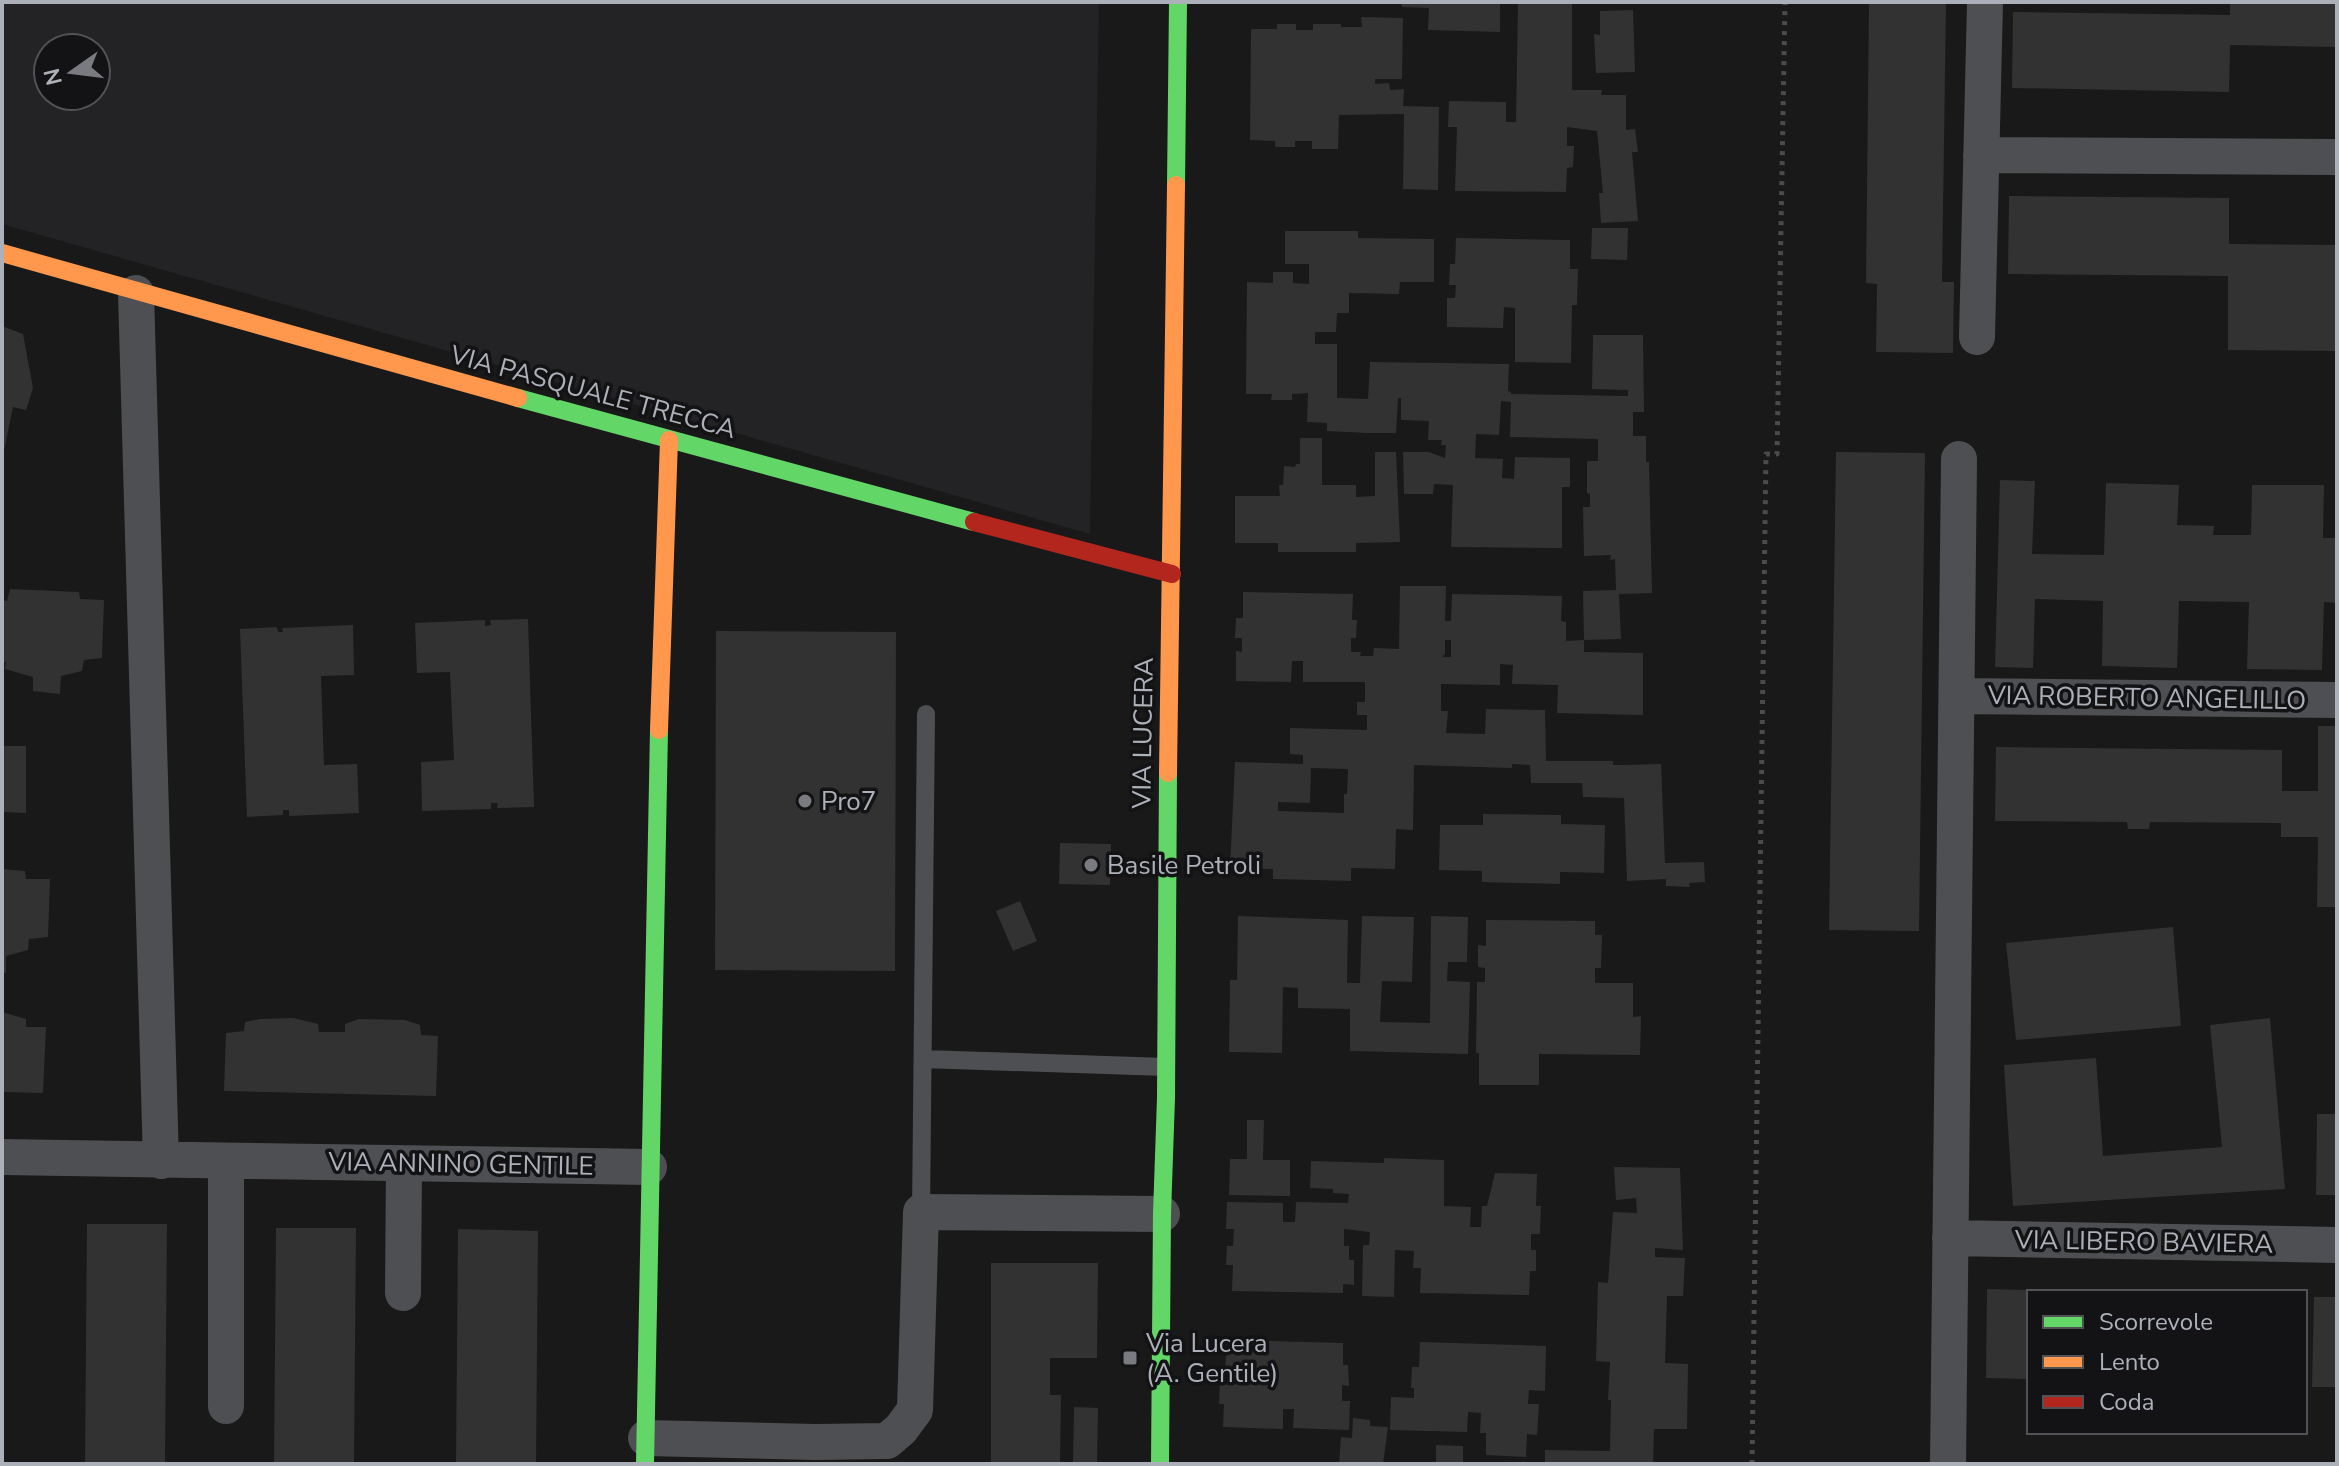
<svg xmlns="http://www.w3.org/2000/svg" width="2339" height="1466" font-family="'Nunito Sans',sans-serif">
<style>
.built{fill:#232325;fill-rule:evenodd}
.building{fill:#323233;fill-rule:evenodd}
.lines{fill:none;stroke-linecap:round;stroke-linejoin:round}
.path{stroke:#494b4d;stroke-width:5;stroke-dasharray:4 6;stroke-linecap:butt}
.lane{stroke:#4e4f52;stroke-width:18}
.street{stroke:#4e4f52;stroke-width:36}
.fast{stroke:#63d668;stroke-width:18}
.slow{stroke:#ff974d;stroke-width:18}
.jam{stroke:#b3261e;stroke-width:18}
.poi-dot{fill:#797b80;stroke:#131315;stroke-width:3}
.labels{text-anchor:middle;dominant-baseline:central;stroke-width:7;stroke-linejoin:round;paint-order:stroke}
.street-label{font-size:26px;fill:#acb0b8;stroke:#131315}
.poi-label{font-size:26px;fill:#acb0b8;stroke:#131315;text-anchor:start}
</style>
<rect width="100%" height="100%" fill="#191919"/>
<!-- built -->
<path class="built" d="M2,2H1099L1090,534L2,224ZM48,48H96V96H48Z"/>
<!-- building -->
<path class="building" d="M1401,2H1500V32L1428,30L1429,8L1402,7Z
M1518,2H1572V90H1602L1601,95H1626V130L1635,129L1638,152H1632L1638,221L1601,223L1599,193H1603L1597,131L1567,127V146H1574L1573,167L1567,168L1566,192L1455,191L1457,127H1448L1449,101L1506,102V122H1516Z
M1869,2H1946L1942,282H1954L1953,353L1876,352L1877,284L1866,283Z
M2230,2H2337V47L2230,45L2229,92L2012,88L2013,12L2230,15Z
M1633,10L1635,72L1596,73L1594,34L1600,35V11Z
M1361,17L1403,18L1402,79H1375V84L1389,83L1390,90L1404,89L1403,106L1439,107L1438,190L1403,189L1404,114L1339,115L1338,149H1312V141H1295V147H1275V141L1250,140L1251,29H1277V24H1296V30H1313V24H1341V27H1362Z
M2009,196L2229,198V244L2337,245V351L2228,350V276L2008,274Z
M1592,228H1628L1627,260L1591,259Z
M1285,231H1358V238L1434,239V282H1400L1399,294L1349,293V313H1337L1336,332H1315V344H1337V398L1368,399L1370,362L1509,364L1508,391L1511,392V394L1628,396V390L1592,389L1593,335H1643L1644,412H1633V436H1646V462H1649L1652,593L1619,594L1621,639L1584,640L1583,591L1616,590L1615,559L1610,560L1611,555L1584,556L1583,507H1590V494L1587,493V461H1598V439L1510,437L1511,402L1501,401L1499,435L1476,434L1475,458L1503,459L1502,478L1514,479L1515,457L1570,458V487H1562V548L1451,547L1453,485L1434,484L1433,494H1404L1403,452H1429L1445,458L1446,445H1441L1442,440H1428L1429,421L1401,420V398H1398L1396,433H1367L1327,431V423L1307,422L1308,393L1292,394V400H1271L1272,394H1246L1247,282L1273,283V272H1293V283L1309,284V264H1285Z
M1456,238L1570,240V269H1578L1577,305H1572L1571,363L1515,362V308L1504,307L1503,328L1447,327V298H1455L1456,285H1449L1450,264H1455Z
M2,326L23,334L33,388L26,410L13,407L3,455Z
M1300,438H1322V485H1356V497L1375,496V452H1396L1400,542L1356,543V552H1278V543H1235V496H1280L1279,485H1283L1284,466L1295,467L1296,464H1300Z
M1836,452L1925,453L1919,931L1829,930Z
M2000,480L2035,481L2032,554L2104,555L2106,483L2179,485L2177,525L2214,526L2213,535H2251L2252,485H2324L2323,538H2337V603L2324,602L2322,670L2247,669L2249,602L2179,601L2177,668L2102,666L2103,601L2035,599L2033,668L1995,667Z
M1400,586H1446L1445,621H1451L1452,594L1562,596L1561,621L1566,622V641L1584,640V652L1643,653V715L1557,713L1558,685L1512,684L1513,665L1500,664V685L1441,684V711H1448L1446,733L1485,734L1486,709L1545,710L1546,761H1613V765H1622L1661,764L1665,863L1704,862L1705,882L1689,883L1690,887L1666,886V879L1627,881L1624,798L1583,797L1582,783H1531L1530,765L1512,764V768L1414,765L1413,830L1396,829L1395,869L1351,868V881L1273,879V869L1230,868L1235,762L1303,764V755L1290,754V728L1367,730V715H1357V702H1365V682H1303V661H1292L1291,682L1236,681V651L1242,652V638H1235L1236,618H1243V592L1353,594L1352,620H1357L1356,638H1351V652H1361L1360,656H1373L1374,648L1399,649ZM1445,640H1451V657H1442L1445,654ZM1311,768L1348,769L1347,794H1344V813L1278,811V802L1310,803Z
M10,589L79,592L80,599L104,600L102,658L84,660L82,671L61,676L60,694L33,691V677L5,669L6,662H2V600L7,601Z
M528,619L534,807L497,808L498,803H491V809L422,811L421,762L454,760L450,672L417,673L415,623L485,620V626L491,625L490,620Z
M353,625L354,675L321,676L324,765L357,764L359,813L289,816V810H283V815L247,817L240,629L277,627L278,632H283L282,628Z
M716,631L896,632L895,971L715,970Z
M2318,726H2337V907H2317L2318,837H2281V823L2150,822L2149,829H2128L2127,822L1995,821L1996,747L2282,750V791H2318Z
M2,746H26V813L2,812Z
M1483,814L1561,815V824L1605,825L1604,873L1560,872V884L1482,882V871L1439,870L1440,825H1483Z
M1060,843L1111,844L1110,885L1059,884Z
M2,869L25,871L26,879H50L48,937L29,939L28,950L6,956V973L2,972Z
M1020,901L1037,941L1013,951L996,911Z
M1238,916L1348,920L1347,983H1360L1362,916L1414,917L1412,982L1382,981L1380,1022L1430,1023L1431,916L1468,917L1467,962H1448L1447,981L1470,982L1468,1054L1350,1051V1009L1298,1008V988L1283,987L1282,1053L1229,1052L1230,980H1237Z
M1486,920L1595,921V935H1602L1601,968H1595V983H1633V1017L1641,1016L1640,1055L1539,1054V1085H1479V1053H1476L1477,982H1485V968L1478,967V945L1486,946Z
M2173,927L2181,1026L2016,1040L2006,943Z
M2,1012L26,1019V1027H46L43,1093L2,1092Z
M293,1018L318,1024L319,1032H345V1024L359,1019L405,1020L420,1025L421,1035L438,1036L436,1096L224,1091L226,1033L244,1031L245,1022L260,1019Z
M2270,1018L2285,1189L2013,1206L2004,1065L2096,1058L2103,1156L2222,1147L2210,1025Z
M2317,1114H2337V1195H2316Z
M1247,1120H1264L1263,1160H1290V1196L1229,1195L1230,1159H1247Z
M1384,1158L1444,1160V1206L1471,1207L1470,1227H1481L1482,1206H1487L1495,1173L1537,1174L1536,1206H1541L1540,1234H1531V1250H1536V1271H1530L1529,1295L1420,1293L1421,1268H1413L1414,1251L1395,1250L1394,1297L1362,1296L1363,1245H1369L1370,1232L1344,1229V1246H1349V1260H1354V1285L1343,1284V1293L1232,1291L1233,1265H1226L1227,1246H1233L1234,1229H1226L1227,1202L1283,1203V1222H1295L1296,1202L1348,1203L1349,1194L1333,1193V1189L1310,1188L1311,1161L1381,1163H1384Z
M1614,1167L1680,1168L1683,1250L1655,1248V1257L1685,1258L1683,1296H1667L1665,1363L1688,1364L1687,1429H1654L1653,1464H1545V1450L1610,1451L1611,1400H1608L1610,1362L1596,1361L1598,1282L1608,1283L1613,1212L1637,1213L1636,1198L1616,1200Z
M87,1224H167L165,1464H85Z
M276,1228H356L354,1464H274Z
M458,1229L538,1231L536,1464H456Z
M991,1263H1098L1097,1358H1050V1395H1061L1060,1464H991Z
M1987,1289L2029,1290V1379L1986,1378Z
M2314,1297H2337V1387H2312Z
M1232,1340L1343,1343V1365H1348L1349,1386L1342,1385V1401H1350L1349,1430L1293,1428L1294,1409H1283V1429L1223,1427L1224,1404H1219L1220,1380H1225L1226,1352L1233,1350Z
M1420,1342L1546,1346L1545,1391L1529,1390L1528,1404H1539L1537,1435L1527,1434L1526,1457L1486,1455V1433H1480L1481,1413L1468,1412L1467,1432L1390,1430L1391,1397L1414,1398V1388H1411L1412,1367H1419Z
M1074,1407L1098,1408L1097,1464H1073Z
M1353,1418L1370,1420V1426L1388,1427L1383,1464H1339L1341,1437L1352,1438Z
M1436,1445L1463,1446V1464H1436Z"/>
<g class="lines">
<!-- path -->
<path class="path" d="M1752,1464L1766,454H1777L1785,2"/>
<!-- lane -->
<path class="lane" d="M923,1059L1166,1067
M921,1212L926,714"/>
<!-- street -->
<path class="street" d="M1981,155L2337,157
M136,293L161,1161
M1977,337L1985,2
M1957,696L2337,700
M2,1157L649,1167
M226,1161V1406
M1950,1238L2337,1245
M403,1293L404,1164
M646,1438L815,1442L887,1441L901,1429L915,1410L921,1212L1162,1214
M1948,1464L1959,459"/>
<!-- fast -->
<path class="fast" d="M1176,185L1178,2
M518,398L974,522
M645,1464L659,730
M1160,1464L1162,1214L1166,1098L1168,773"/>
<!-- slow -->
<path class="slow" d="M2,253L518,398
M659,730L669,440
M1168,773L1176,185"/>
<!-- jam -->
<path class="jam" d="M974,522L1172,574"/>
</g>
<!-- markers -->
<g class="poi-dot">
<circle cx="805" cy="801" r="8"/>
<circle cx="1091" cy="865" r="8"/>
<rect x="1122" y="1350" width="16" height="16" rx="4"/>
</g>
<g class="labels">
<!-- street labels -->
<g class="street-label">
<text transform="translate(593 392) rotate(15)">VIA PASQUALE TRECCA</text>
<text transform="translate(2147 698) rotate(1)">VIA ROBERTO ANGELILLO</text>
<text transform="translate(1143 733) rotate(-89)">VIA LUCERA</text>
<text transform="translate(461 1164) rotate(1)">VIA ANNINO GENTILE</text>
<text transform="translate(2144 1242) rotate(1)">VIA LIBERO BAVIERA</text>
</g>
<!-- poi labels -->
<g class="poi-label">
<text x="821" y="801">Pro7</text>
<text x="1107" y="865">Basile Petroli</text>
<text x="1146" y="1343">Via Lucera<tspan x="1146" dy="30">(A. Gentile)</tspan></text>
</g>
</g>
<!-- border -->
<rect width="2339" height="1466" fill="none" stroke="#acb0b8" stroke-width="8"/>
<!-- legend -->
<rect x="2027" y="1290" width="280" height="144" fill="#131315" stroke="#505256" stroke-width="2"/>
<rect x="2043" y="1316" width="40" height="12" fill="#63d668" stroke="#505256" stroke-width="2"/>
<text x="2099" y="1330" font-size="24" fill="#acb0b8">Scorrevole</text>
<rect x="2043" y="1356" width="40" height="12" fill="#ff974d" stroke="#505256" stroke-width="2"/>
<text x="2099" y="1370" font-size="24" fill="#acb0b8">Lento</text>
<rect x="2043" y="1396" width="40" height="12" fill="#b3261e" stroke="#505256" stroke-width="2"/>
<text x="2099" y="1410" font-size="24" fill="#acb0b8">Coda</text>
<!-- north arrow -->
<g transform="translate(72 72) rotate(256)"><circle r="38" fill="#131315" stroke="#505256" stroke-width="2"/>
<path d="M0-6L14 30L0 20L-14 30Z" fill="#797b80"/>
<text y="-12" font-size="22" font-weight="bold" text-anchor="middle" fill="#acb0b8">N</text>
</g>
</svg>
